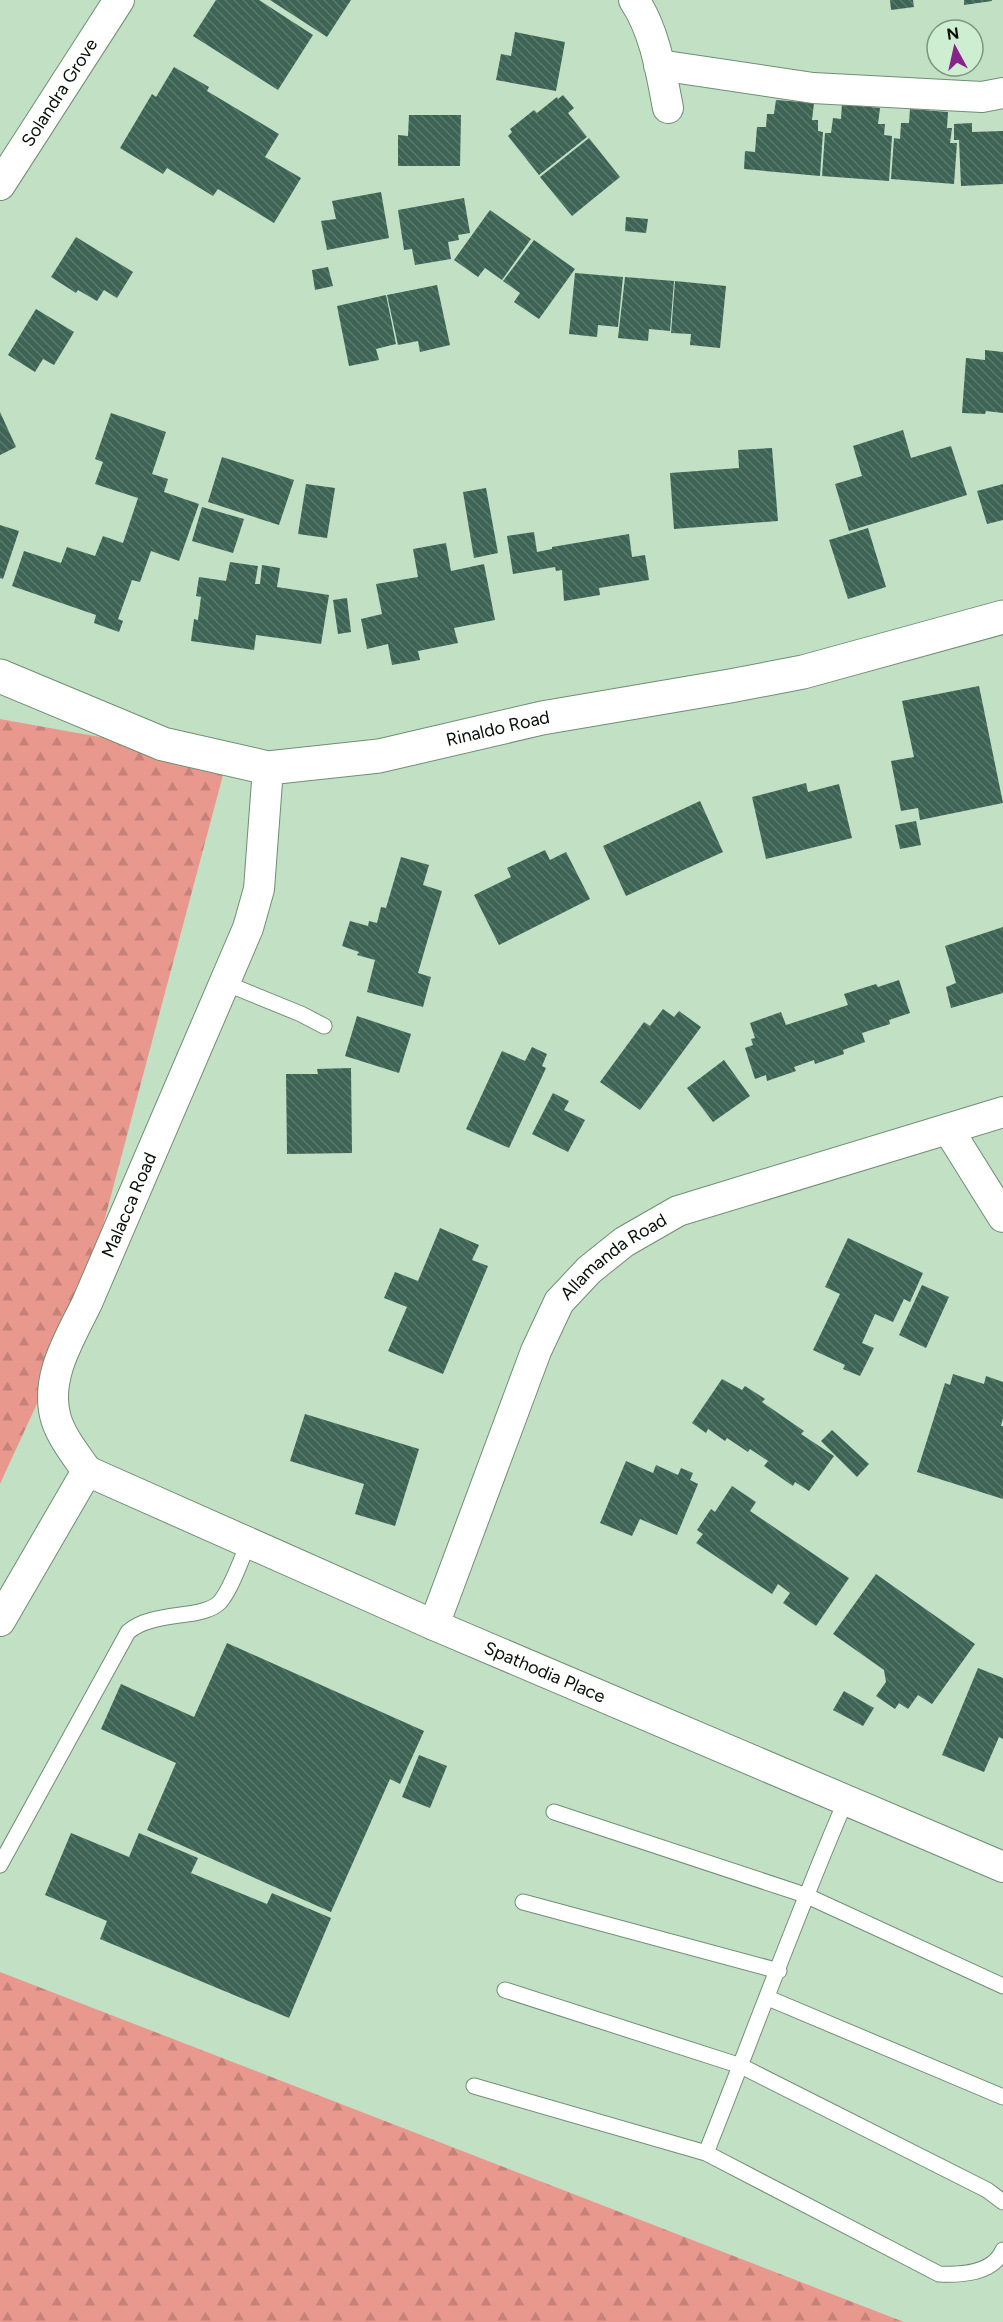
<svg xmlns="http://www.w3.org/2000/svg" width="1003" height="2322" font-family="Figtree,sans-serif">
<style>
.forest{fill:url(#forest-firs)}
.building{fill:url(#building-back-hatch)}
.lines{fill:none;stroke-linecap:round;stroke-linejoin:round}
.service-casing{stroke:#718e74;stroke-width:17}
.minor-casing{stroke:#718e74;stroke-width:32}
.tertiary-casing{stroke:#718e74;stroke-width:35}
.service{stroke:#fff;stroke-width:15}
.minor{stroke:#fff;stroke-width:30}
.tertiary{stroke:#fff;stroke-width:33}
.labels{text-anchor:middle;dominant-baseline:central;stroke-width:6;stroke-linejoin:round;paint-order:stroke}
.street-label{font-size:18px;fill:#061007;stroke:#ceeed1}
</style>
<defs>
<pattern id="forest-firs" width="22" height="20" patternUnits="userSpaceOnUse" patternTransform="scale(1.5)"><rect width="22" height="20" fill="#e9988e"/><path d="M5 1l3.5 6h-7zM16 11l3.5 6h-7z" fill="#c68279"/></pattern>
<pattern id="building-back-hatch" width="6" height="6" patternUnits="userSpaceOnUse" patternTransform="scale(1.5)"><rect width="6" height="6" fill="#3d6455"/><path d="M-1 5l2 2M0 0l6 6M5-1l2 2" fill="none" stroke="#5b796d"/></pattern>
</defs>
<rect width="100%" height="100%" fill="#c1e0c4"/>
<!-- forest -->
<path class="forest" d="M0,719L227,760L81,1308L0,1484Z
M0,1972L904,2322H0Z"/>
<!-- building -->
<path class="building" d="M216,0H259L313,35L278,90L193,36Z
M270,0H351L327,37Z
M890,0H913L914,7L891,10Z
M964,0H992V1L964,5Z
M515,32L565,42L556,91L496,80L501,54L511,56Z
M174,67L209,87L207,91L279,134L265,157L301,178L274,223L218,189L213,196L167,168L163,174L120,148L152,94L156,97Z
M563,95L574,108L568,113L587,137L539,175L508,136L512,132L510,129L534,110L537,113L557,97L558,99Z
M776,100L814,103L812,120H818V131L823,132L820,176L744,169L745,151L755,152L757,127H766L767,114H774Z
M842,104L880,108L878,124H885L884,135L892,136L889,181L822,176L825,133H831L833,118L841,119Z
M910,109L948,112L947,128H952L950,143H957L954,184L891,179L894,138L900,139L901,123H909Z
M409,115H461L460,166H398V135L408,136Z
M972,123V132L1003,131V184L961,186L959,140H954V124Z
M589,138L620,177L572,216L540,177Z
M381,192L389,238L327,250L321,221L336,219L332,201Z
M464,198L470,233L458,235L459,240L448,242L451,259L415,265L412,249L404,250L398,210Z
M490,210L531,239L502,280L485,268L478,277L454,260Z
M626,217L648,219L646,233L625,231Z
M76,237L133,272L117,298L104,290L97,301L78,290L76,293L51,277Z
M534,240L575,269L539,319L514,302L520,293L503,281Z
M328,267L333,286L315,290L312,270Z
M575,273L623,277L618,327L598,325L597,337L569,334Z
M625,277L674,281L670,331L649,329L648,341L618,338Z
M675,281L726,286L720,348L690,345L691,334L671,333Z
M437,285L450,345L420,352L418,341L398,345L387,295Z
M386,295L396,344L376,349L379,360L349,366L337,306Z
M36,309L74,332L54,365L43,359L35,372L8,355Z
M985,350L1003,352V413L986,411L985,414L962,413L966,358L985,360Z
M0,412L16,447L0,455Z
M111,413L166,432L152,474L168,479L164,492L199,504L179,561L151,551L140,582L132,580L118,619L123,621L119,632L94,623L96,615L12,586L24,551L61,563L67,547L95,556L103,536L123,543L138,498L95,484L103,462L95,459Z
M903,430L911,458L951,446L967,495L849,531L835,484L862,476L853,446Z
M772,448L778,521L674,529L670,473L739,468L738,450Z
M222,457L294,480L279,525L208,502Z
M306,484L335,488L327,538L298,534Z
M1003,484V520L987,524L977,491Z
M486,488L498,553L474,558L463,492Z
M202,507L244,519L233,553L192,541Z
M0,525L19,531L3,579L0,578Z
M868,528L886,587L848,599L829,540Z
M534,532L537,552L552,549V547L629,534L632,557L645,555L649,580L599,588L600,595L564,601L562,570L556,571L555,567L513,574L507,536Z
M446,543L451,571L484,564L495,620L454,628L458,643L418,651L420,660L392,665L388,644L367,649L361,619L382,614L376,584L418,577L413,549Z
M230,562L258,566L255,584H260L262,565L280,568L277,587L329,595L321,644L256,635L254,650L191,641L194,619L198,620L201,597L196,596L199,577L226,581Z
M347,598L351,632L338,634L333,600Z
M979,686L1003,803L920,820L918,808L901,811L891,761L914,757L902,701Z
M806,783L808,792L839,784L852,838L766,859L752,797Z
M700,801L723,852L626,896L603,846Z
M916,821L921,845L900,849L895,825Z
M545,850L550,860L566,852L590,899L499,945L474,895L511,877L507,868Z
M401,857L429,865L423,885L442,891L418,973L431,977L423,1007L367,992L375,960L357,955L359,952L342,946L350,921L368,926L369,921L377,923L381,907L386,908Z
M1003,927V993L951,1008L946,987L956,983L945,946Z
M899,980L910,1013L889,1020L890,1024L862,1033L865,1042L843,1050L844,1054L815,1064L814,1060L794,1067L796,1071L767,1081L766,1075L755,1079L745,1048L753,1045L751,1039L755,1038L750,1023L781,1012L786,1025L848,1005L844,994L876,984L878,987Z
M663,1009L674,1017L679,1011L701,1027L640,1110L600,1082L644,1022L650,1026Z
M357,1016L411,1034L399,1073L345,1056Z
M532,1047L547,1054L542,1066L546,1068L509,1148L466,1129L502,1051L525,1061Z
M724,1060L750,1096L713,1122L687,1088Z
M351,1068L352,1153L287,1154L286,1074H318L317,1069Z
M553,1093L569,1101L564,1110L585,1120L568,1152L532,1134Z
M440,1228L479,1245L472,1260L488,1266L443,1374L388,1351L407,1307L384,1298L395,1272L418,1281Z
M848,1238L923,1273L910,1302L904,1299L893,1322L875,1314L862,1343L874,1348L860,1376L843,1369L845,1365L813,1350L840,1294L825,1287Z
M922,1285L949,1297L926,1348L899,1335Z
M953,1374L984,1384L986,1376L1003,1382V1418L1001,1426H1003V1499L917,1472L945,1383L950,1385Z
M722,1379L742,1390L745,1386L765,1399L762,1402L804,1431L801,1434L834,1456L809,1491L795,1482L793,1486L764,1466L768,1461L750,1449L748,1452L727,1438L725,1441L708,1429L706,1433L692,1423Z
M305,1414L419,1449L395,1526L355,1514L364,1484L290,1461Z
M832,1430L869,1464L857,1477L821,1441Z
M626,1461L653,1473L656,1465L678,1475L681,1468L693,1473L690,1480L698,1484L677,1535L640,1519L632,1536L600,1523Z
M732,1486L756,1502L750,1511L849,1578L816,1626L783,1603L790,1593L778,1584L772,1594L696,1543L703,1534L697,1530L711,1509L715,1512Z
M876,1574L975,1644L932,1704L918,1695L908,1709L899,1703L895,1709L876,1696L886,1682L884,1670L833,1634Z
M227,1643L424,1731L400,1784L390,1779L331,1912L147,1830L176,1763L101,1729L121,1684L194,1717Z
M978,1668L1003,1678V1739L999,1737L984,1772L942,1755Z
M844,1691L874,1708L863,1726L833,1710Z
M419,1755L447,1766L430,1808L402,1797Z
M71,1833L129,1857L139,1833L198,1858L191,1873L267,1904L272,1893L331,1918L289,2018L100,1939L107,1921L45,1895Z"/>
<g class="lines">
<defs>
<path id="service" d="M225,983L301,1014L324,1026
M554,1812L805,1895L1003,1986
M0,1865L128,1632C153,1610 203,1620 220,1602C232,1588 241,1559 249,1542
M523,1902L779,1971
M505,1990L741,2066L987,2190L1003,2202
M768,1998L1003,2097
M474,2086L706,2153C753,2035 796,1916 846,1800
M706,2153L939,2274C961,2275 993,2274 1003,2250"/>
<g id="minor">
<path d="M634,0C655,31 661,72 668,108"/>
<path d="M659,65L813,88L982,97L1003,93"/>
<path id="s1" d="M0,185L119,0"/>
<path d="M948,1129L1003,1217"/>
<path id="s2" d="M87,1471L434,1625L1003,1867"/>
<path id="s3" d="M0,1621L87,1471C76,1455 62,1438 56,1419C44,1378 70,1338 87,1303L248,928L259,889L268,768"/>
<path id="s4" d="M434,1625L536,1351L559,1302L589,1270L624,1242L678,1211L1003,1112"/>
</g>
<g id="tertiary">
<path id="s5" d="M0,676L163,744L268,768L379,756L542,718L730,686L803,672L1003,617"/>
</g>
</defs>
<!-- service casing -->
<use href="#service" class="service-casing"/>
<!-- minor casing -->
<use href="#minor" class="minor-casing"/>
<!-- tertiary casing -->
<use href="#tertiary" class="tertiary-casing"/>
<!-- service -->
<use href="#service" class="service"/>
<!-- minor -->
<use href="#minor" class="minor"/>
<!-- tertiary -->
<use href="#tertiary" class="tertiary"/>
</g>
<g class="labels">
<!-- street labels -->
<g class="street-label">
<text stroke="none"><textPath href="#s1" startOffset="110">Solandra Grove</textPath></text>
<text stroke="none"><textPath href="#s5" startOffset="518">Rinaldo Road</textPath></text>
<text stroke="none"><textPath href="#s3" startOffset="464">Malacca Road</textPath></text>
<text stroke="none"><textPath href="#s4" startOffset="418">Allamanda Road</textPath></text>
<text stroke="none"><textPath href="#s2" startOffset="500">Spathodia Place</textPath></text>
</g>
</g>
<!-- north arrow -->
<g transform="translate(955 48) rotate(352)"><circle r="28" fill="#ceeed1" stroke="#7e9580" stroke-width="1.5"/>
<path d="M0-4.5L10 22L0 15L-10 22Z" fill="#89238a"/>
<text y="-9" font-size="16" font-weight="bold" text-anchor="middle" fill="#061007">N</text>
</g>
</svg>
